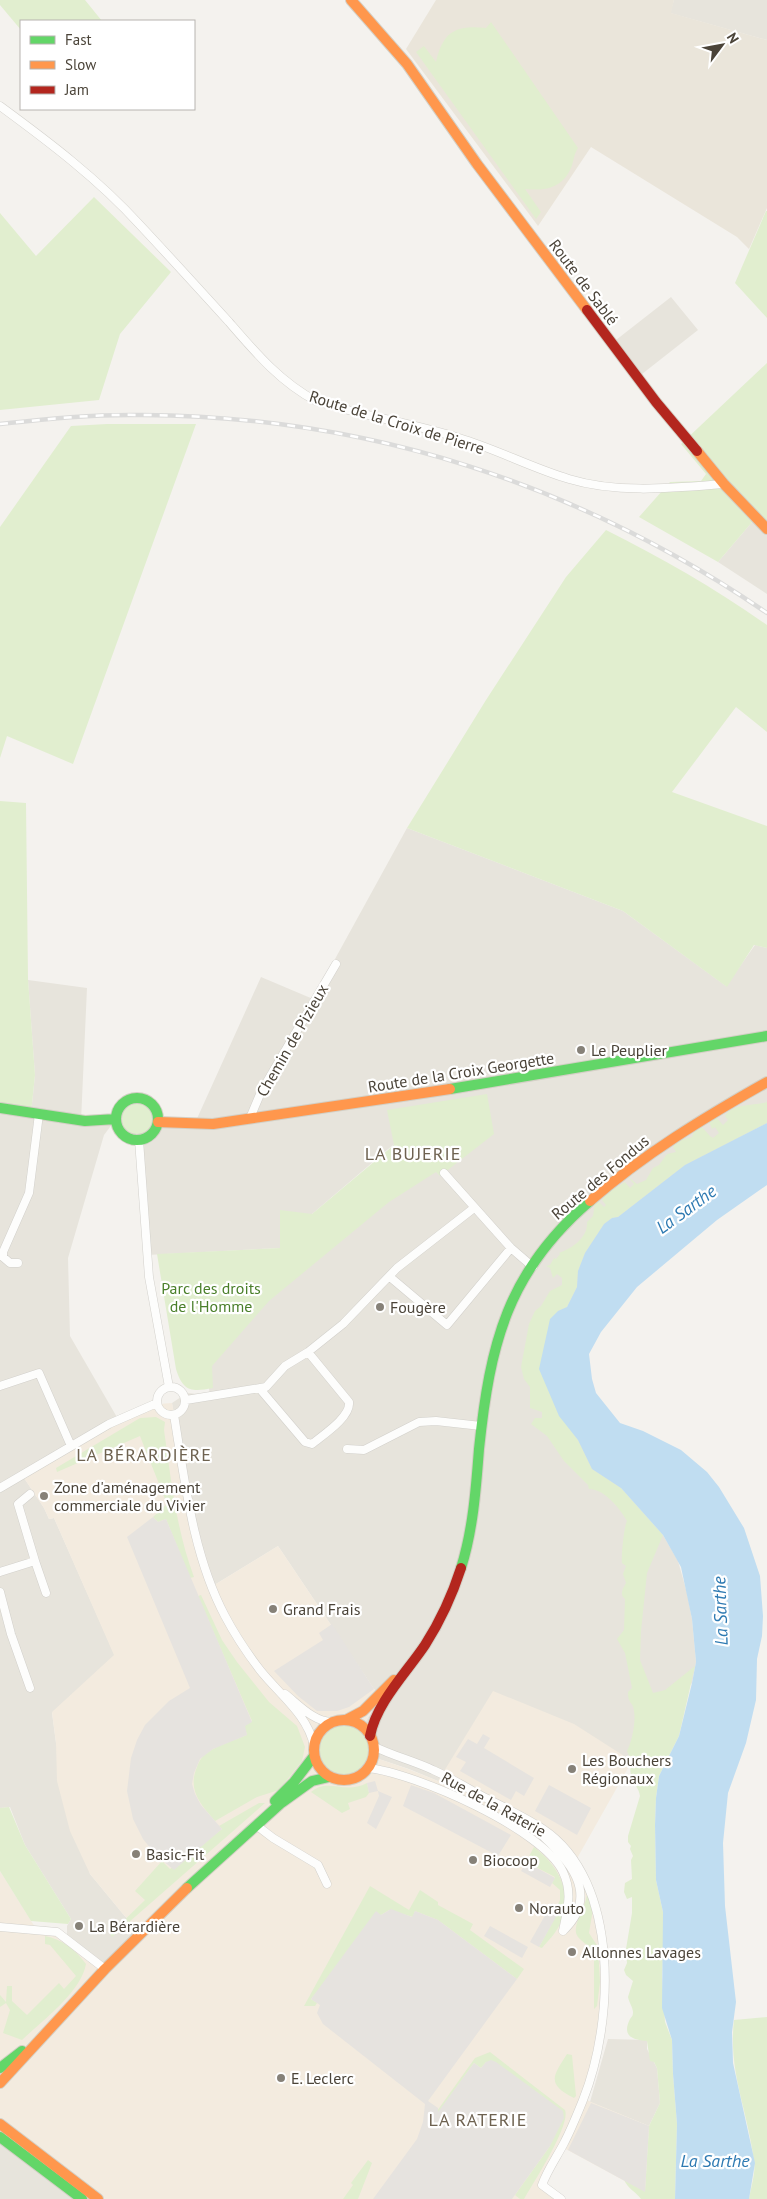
<svg xmlns="http://www.w3.org/2000/svg" width="767" height="2199" font-family="'PT Sans',sans-serif">
<style>
.residential{fill:#e7e4dc}
.commercial{fill:#f3ebdf}
.education{fill:#eae5da}
.green{fill:#e1eecf}
.parking{fill:#e6e3df}
.water{fill:#c0ddf1}
.lines{fill:none;stroke-linecap:round;stroke-linejoin:round}
.street-casing{stroke:#d2d0cb;stroke-width:9}
.fast-casing{stroke:#d3cfc5;stroke-width:12}
.slow-casing{stroke:#d3cfc5;stroke-width:12}
.jam-casing{stroke:#d3cfc5;stroke-width:12}
.street{stroke:#fdfdfc;stroke-width:8}
.fast{stroke:#63d668;stroke-width:10}
.slow{stroke:#ff974d;stroke-width:10}
.jam{stroke:#b3261e;stroke-width:10}
.rail-casing{stroke:#dbdbda;stroke-width:4.5}
.rail{stroke:#fff;stroke-width:2.5;stroke-dasharray:8;stroke-linecap:butt}
.poi-dot{fill:#868178;stroke:#fff;stroke-width:2}
.labels{text-anchor:middle;dominant-baseline:central;stroke-width:4.5;stroke-linejoin:round;paint-order:stroke}
.street-label{font-size:16px;fill:#4b4439;stroke:#fff}
.poi-label{font-size:16px;fill:#4b4439;stroke:#fff;text-anchor:start}
.park-label{font-size:16px;fill:#4a7f2a;stroke:#fff}
.neighbourhood-label{font-size:18px;letter-spacing:1px;fill:#6e6250;stroke:#fff}
.water-label{font-size:18px;font-style:italic;fill:#2e7ab2;stroke:#fff}
</style>
<rect width="100%" height="100%" fill="#f4f2ee"/>
<!-- residential -->
<path class="residential" d="M674,0H767V40L670,13Z
M671,297L698,330L642,374L616,340Z
M753,521L767,532V594L718,562Z
M407,828L623,911L726,986L755,945L767,948V1123L707,1155L567,1307L621,1488L663,1535L678,1561L687,1593L692,1619L696,1662L692,1683L632,1761L438,1781L409,1769L373,1757L374,1749L366,1730L363,1727L368,1717L384,1699L374,1689L278,1546L211,1587L192,1514L172,1403L187,1393L210,1395L205,1363L394,1144L312,1214L280,1248L147,1255L139,1140L151,1134L158,1122L195,1123L261,977L313,999Z
M28,980L87,988L81,1121L116,1119L104,1135L68,1258L70,1336L118,1419L22,1475L44,1508L49,1519L54,1518L115,1656L52,1713L56,1743L90,1874L123,1914L141,1933L105,1969L67,1940V1926L71,1919L25,1845L10,1807L0,1808V1108L31,1113L35,1075Z
M608,2039L647,2040V2049L657,2068L660,2103L649,2126L590,2102Z
M0,2137L82,2199H0Z"/>
<!-- commercial -->
<path class="commercial" d="M172,1403L192,1514L211,1587L278,1546L374,1689L384,1699L368,1717L363,1727L373,1742V1757L408,1769L438,1781L493,1691L574,1724L632,1761L575,1862L600,1929L603,2012L584,2099L649,2126L645,2192L562,2147L542,2185L561,2199H98L0,2124V1871L38,1932H57L104,1969L141,1933L123,1914L90,1874L70,1831L57,1781L56,1743L52,1712L114,1655L54,1518L49,1519L44,1508L22,1475L71,1446L158,1404Z"/>
<!-- education -->
<path class="education" d="M436,0H674L671,13L767,40V208L749,249L737,237L591,147L538,226L406,49Z"/>
<!-- green -->
<path class="green" d="M0,0H85L102,21H21V30L0,5Z
M491,22L578,148C573,155 574,163 570,170C561,189 543,191 525,189L541,212L536,219L416,52L424,46L436,62C443,32 455,25 486,28Z
M94,197L171,272L120,334L99,400L0,410V213L36,256Z
M766,211H767V318L735,283Z
M767,363V532L753,521L718,562L639,517L670,482L701,481L706,474L681,444Z
M107,424H196L73,764L7,736L0,758V527L71,426Z
M606,530C662,558 716,589 767,625V732L736,707L672,792L767,826V948L754,945L727,987L623,911L407,828L486,700L566,577Z
M0,801L26,803L28,979L35,1075L31,1113L0,1107Z
M487,1094L494,1134L440,1176L436,1172L389,1202L269,1301L212,1366L213,1388C192,1392 183,1392 176,1369L157,1254L280,1248V1210L312,1214L394,1145L387,1110Z
M767,1102V1123L685,1165L618,1217L612,1218L604,1224L585,1253L578,1271L577,1287L567,1307L558,1311L549,1325L540,1369L558,1413L578,1440L592,1469L621,1488L663,1535L647,1573L641,1631L640,1660L653,1693L665,1690L695,1666L679,1736L659,1776L656,1798L655,1825L656,1880L663,1912L664,1940L662,1976L665,2022L672,2040L673,2074L677,2124L675,2199H641C635,2191 629,2190 624,2180L645,2191L649,2126L660,2103L657,2068L654,2062L650,2061L647,2041C634,2040 621,2037 630,2019C632,2016 633,2016 633,2012C633,2008 629,2002 628,1997L633,1981L626,1975L624,1970L627,1963L626,1949L632,1913V1897L627,1899L624,1892L625,1883L632,1879L631,1860L633,1856L630,1849L631,1846L628,1842V1836L640,1796C639,1788 634,1785 632,1778C628,1767 633,1763 627,1751C632,1742 636,1721 634,1711C633,1701 628,1705 628,1692L632,1688L625,1653L617,1639L624,1630L625,1599C619,1594 623,1589 626,1583L623,1574L626,1566L622,1563C621,1557 624,1526 627,1521C620,1509 605,1489 589,1489L588,1485L564,1461L547,1436L531,1424L535,1418H542V1412L530,1408V1387L524,1379L521,1367L529,1324L535,1311L541,1306L550,1291L562,1285V1278L557,1274L553,1278L550,1268L546,1266L550,1265L554,1258L556,1259L560,1254L559,1253C572,1248 588,1238 587,1222L593,1216L595,1203L599,1202L604,1207L606,1205L602,1200L607,1193L625,1182L630,1188L634,1184L628,1177L637,1184L646,1180L653,1168L659,1165L667,1154L676,1152L673,1147L678,1141L692,1137L694,1131L701,1126L710,1136L713,1138L719,1133L715,1127L712,1129L709,1122L716,1117L723,1125L728,1120L725,1116C733,1103 754,1106 767,1102Z
M121 1119a16 16 0 1 1 32 0a16 16 0 1 1-32 0Z
M156,1417L165,1422L164,1430C171,1479 176,1529 194,1577L190,1578L166,1519L158,1522L153,1517L167,1504L140,1436L57,1472L56,1468L140,1418Z
M201,1595L222,1640L237,1662L269,1702L297,1726L305,1747L302,1761L279,1790L257,1797L215,1821C201,1805 187,1790 197,1767C199,1761 202,1756 208,1752C220,1744 235,1740 247,1735L244,1726L252,1721L198,1596Z
M319 1750a25 25 0 1 1 50 0a25 25 0 1 1-50 0Z
M367,1783L369,1793L366,1797L348,1803L350,1809L342,1813L311,1792C328,1777 344,1795 367,1783Z
M259,1803H265L112,1937L110,1934L145,1900L135,1891L162,1861L170,1869L222,1829L219,1826Z
M9,1807L25,1845L71,1919L68,1924L31,1921L0,1871V1808Z
M534,1847C559,1866 575,1895 559,1926C555,1934 548,1941 542,1948L539,1947L560,1908L557,1906L560,1900V1890L552,1883L555,1877L526,1862Z
M370,1886L409,1910L420,1890L438,1902V1905L473,1924L470,1930L524,1969L517,1979L438,1920L415,1911L413,1917L389,1910L381,1915L311,1999L317,2003L315,2006H304Z
M587,1894L593,1909L589,1933L598,1947L600,1982L597,2006L594,2009V1950C589,1946 582,1942 578,1937C570,1927 586,1908 587,1894Z
M45,1936C62,1939 76,1950 86,1964C81,1992 43,2020 22,2040L3,2033L10,2010L6,2003L0,2007V1995L6,2002L7,1986H12V2001L27,2015L59,1983L64,1989L76,1976L50,1945L45,1944Z
M767,2017V2199H749C751,2187 756,2172 754,2161C748,2111 728,2072 734,2020Z
M490,2052L565,2110C571,2125 533,2183 524,2199H520L515,2195L550,2146L486,2062L481,2068L474,2063L438,2113L437,2111L475,2058Z
M567,2054L572,2055L576,2096L574,2098C546,2084 553,2076 567,2054Z
M368,2160L372,2163L358,2199H343L353,2185L351,2183Z"/>
<!-- parking -->
<path class="parking" d="M153,1517L158,1522L166,1519L252,1722L245,1726L247,1735L213,1749L200,1759L194,1773L192,1784L195,1794L201,1805L222,1829L174,1870L155,1854L143,1839L133,1819L127,1791L131,1758L137,1740L145,1725L169,1701L190,1688L127,1537Z
M332,1624L374,1689L349,1707L337,1711H317L298,1696L274,1671L323,1640L319,1633Z
M483,1734L490,1738L484,1748L534,1778L524,1796L516,1791L511,1800L460,1771L466,1762L456,1757L468,1739L477,1744Z
M375,1781L378,1791L392,1797L376,1829L367,1823L379,1796L378,1791L369,1793L367,1783Z
M411,1785L434,1793L511,1835L498,1856L403,1806Z
M549,1785L591,1808L577,1835L535,1811Z
M526,1862L555,1878L550,1887L521,1871Z
M552,1903L561,1908L539,1947L530,1942Z
M391,1909L412,1917L415,1911L438,1920L517,1979L428,2101L438,2108V2112L474,2063L481,2068L486,2062L491,2060L496,2062L563,2111L564,2118L550,2146L512,2199H373L417,2139L423,2122L425,2104L323,2024L317,2013L320,2005L311,1999L376,1911L381,1915Z
M490,1926L528,1947L522,1958L484,1936Z
M591,2103L649,2126L645,2192L568,2150Z"/>
<!-- water -->
<path class="water" d="M767,1123V1185L717,1220L637,1287L601,1332L589,1354L592,1379L596,1393L620,1423L643,1431L681,1450L707,1472L719,1487L744,1528L760,1576L763,1616L762,1636L757,1659L756,1700L746,1743L728,1793L723,1843L725,1906L736,2002L732,2032L733,2063L755,2163L749,2199H675L677,2124L673,2074L672,2040L662,2008L663,1912L656,1880L655,1825L656,1798L659,1776L679,1736L692,1683L696,1662L692,1619L681,1567L663,1535L621,1488L592,1469L578,1440L559,1416L539,1369L550,1319L558,1311L567,1307L577,1287L578,1271L585,1253L604,1224L612,1218L618,1217L685,1165Z"/>
<g class="lines">
<defs>
<path id="street" d="M0,106C49,142 98,179 139,224C169,256 199,289 229,322C255,352 280,382 316,401C363,416 412,423 459,438C496,449 532,468 569,479C618,494 674,488 724,484
M250,1118L261,1092L336,964
M139,1140L149,1277L169,1387
M444,1173L511,1248L533,1267
M18,1263H10L3,1257V1252L29,1193L39,1114
M390,1277L447,1325L511,1248
M0,1386L39,1373L71,1446
M157 1401a14 14 0 1 1 28 0a14 14 0 1 1-28 0Z
M260,1389L305,1442L312,1444C323,1435 351,1417 349,1402L308,1352
M186,1400L266,1387L285,1366L308,1352L343,1324L397,1268L474,1208
M174,1415C185,1482 193,1556 225,1616C235,1635 247,1653 260,1670C279,1694 308,1715 314,1746
M347,1449L364,1450L419,1422L436,1421L481,1426
M0,1488L109,1424L157,1403
M35,1561L46,1593
M0,1572L35,1561L18,1504L30,1494
M0,1592L11,1634L30,1688
M285,1694C299,1705 314,1722 332,1722
M373,1746C393,1756 414,1761 433,1770C449,1777 464,1786 480,1795C501,1806 523,1816 543,1829C621,1881 614,2023 583,2100C577,2115 571,2130 563,2145C556,2158 547,2171 542,2185L561,2199
M368,1768C415,1773 543,1829 563,1872C573,1893 567,1910 563,1931
M256,1825L273,1838L318,1865L327,1884
M536,1830C568,1858 602,1894 563,1931
M0,1927L57,1932L105,1969"/>
<path id="fast" d="M450,1089L767,1036
M116 1119a21 21 0 1 1 42 0a21 21 0 1 1-42 0Z
M0,1108L85,1121L116,1119
M461,1568C473,1530 476,1489 479,1449C490,1344 507,1272 590,1201
M275,1801L294,1782L314,1756
M187,1888L280,1804L312,1781L329,1777
M0,2068L22,2051
M0,2137L82,2199"/>
<path id="slow" d="M351,0L407,64L477,164L587,310
M697,451L724,484L767,529
M158,1122L213,1124L450,1089
M590,1201C644,1154 705,1117 767,1082
M314 1750a30 30 0 1 1 60 0a30 30 0 1 1-60 0Z
M346,1720L363,1711L394,1680
M0,2083L105,1969L187,1888
M0,2124L98,2199"/>
<path id="jam" d="M587,310L656,402L697,451
M370,1736C376,1703 407,1672 425,1645C441,1620 452,1596 461,1568"/>
</defs>
<!-- street casing -->
<use href="#street" class="street-casing"/>
<!-- fast casing -->
<use href="#fast" class="fast-casing"/>
<!-- slow casing -->
<use href="#slow" class="slow-casing"/>
<!-- jam casing -->
<use href="#jam" class="jam-casing"/>
<!-- street -->
<use href="#street" class="street"/>
<!-- fast -->
<use href="#fast" class="fast"/>
<!-- slow -->
<use href="#slow" class="slow"/>
<!-- jam -->
<use href="#jam" class="jam"/>
<defs>
<path id="rail" d="M0,424C47,419 94,414 142,415C369,416 580,485 767,613"/>
</defs>
<!-- rail casing -->
<use href="#rail" class="rail-casing"/>
<!-- rail -->
<use href="#rail" class="rail"/>
</g>
<!-- markers -->
<g class="poi-dot">
<circle cx="581" cy="1050" r="5"/>
<circle cx="380" cy="1307" r="5"/>
<circle cx="44" cy="1496" r="5"/>
<circle cx="273" cy="1609" r="5"/>
<circle cx="572" cy="1769" r="5"/>
<circle cx="136" cy="1854" r="5"/>
<circle cx="473" cy="1860" r="5"/>
<circle cx="519" cy="1908" r="5"/>
<circle cx="79" cy="1926" r="5"/>
<circle cx="572" cy="1952" r="5"/>
<circle cx="281" cy="2078" r="5"/>
</g>
<g class="labels">
<!-- street labels -->
<g class="street-label">
<text transform="translate(584 282) rotate(53)">Route de Sablé</text>
<text transform="translate(397 422) rotate(17)">Route de la Croix de Pierre</text>
<text transform="translate(292 1040) rotate(-60)">Chemin de Pizieux</text>
<text transform="translate(461 1072) rotate(-9)">Route de la Croix Georgette</text>
<text transform="translate(600 1177) rotate(-40)">Route des Fondus</text>
<text transform="translate(494 1804) rotate(29)">Rue de la Raterie</text>
</g>
<!-- poi labels -->
<g class="poi-label">
<text x="591" y="1050">Le Peuplier</text>
<text x="390" y="1307">Fougère</text>
<text x="54" y="1487">Zone d'aménagement<tspan x="54" dy="18">commerciale du Vivier</tspan></text>
<text x="283" y="1609">Grand Frais</text>
<text x="582" y="1760">Les Bouchers<tspan x="582" dy="18">Régionaux</tspan></text>
<text x="146" y="1854">Basic-Fit</text>
<text x="483" y="1860">Biocoop</text>
<text x="529" y="1908">Norauto</text>
<text x="89" y="1926">La Bérardière</text>
<text x="582" y="1952">Allonnes Lavages</text>
<text x="291" y="2078">E. Leclerc</text>
</g>
<!-- park labels -->
<g class="park-label">
<text x="211" y="1288">Parc des droits<tspan x="211" dy="18">de l'Homme</tspan></text>
</g>
<!-- neighbourhood labels -->
<g class="neighbourhood-label">
<text x="413" y="1153">LA BUJERIE</text>
<text x="144" y="1454">LA BÉRARDIÈRE</text>
<text x="478" y="2119">LA RATERIE</text>
</g>
<!-- water labels -->
<g class="water-label">
<text transform="translate(686 1209) rotate(-36)">La Sarthe</text>
<text transform="translate(720 1611) rotate(-92)">La Sarthe</text>
<text x="715" y="2160">La Sarthe</text>
</g>
</g>
<!-- legend -->
<rect x="20" y="20" width="175" height="90" fill="#ffffff" stroke="#b7b4b0"/>
<rect x="30" y="36" width="25" height="8" fill="#63d668" stroke="#b7b4b0"/>
<text x="65" y="45" font-size="15" fill="#4b4439">Fast</text>
<rect x="30" y="61" width="25" height="8" fill="#ff974d" stroke="#b7b4b0"/>
<text x="65" y="70" font-size="15" fill="#4b4439">Slow</text>
<rect x="30" y="86" width="25" height="8" fill="#b3261e" stroke="#b7b4b0"/>
<text x="65" y="95" font-size="15" fill="#4b4439">Jam</text>
<!-- north arrow -->
<g transform="translate(722 45) rotate(58)" stroke="#ffffff" stroke-width="4" paint-order="stroke">
<path d="M0-4L9 19L0 12L-9 19Z" fill="#4b4439"/>
<text y="-8" font-size="14" font-weight="bold" text-anchor="middle" fill="#4b4439">N</text>
</g>
</svg>
